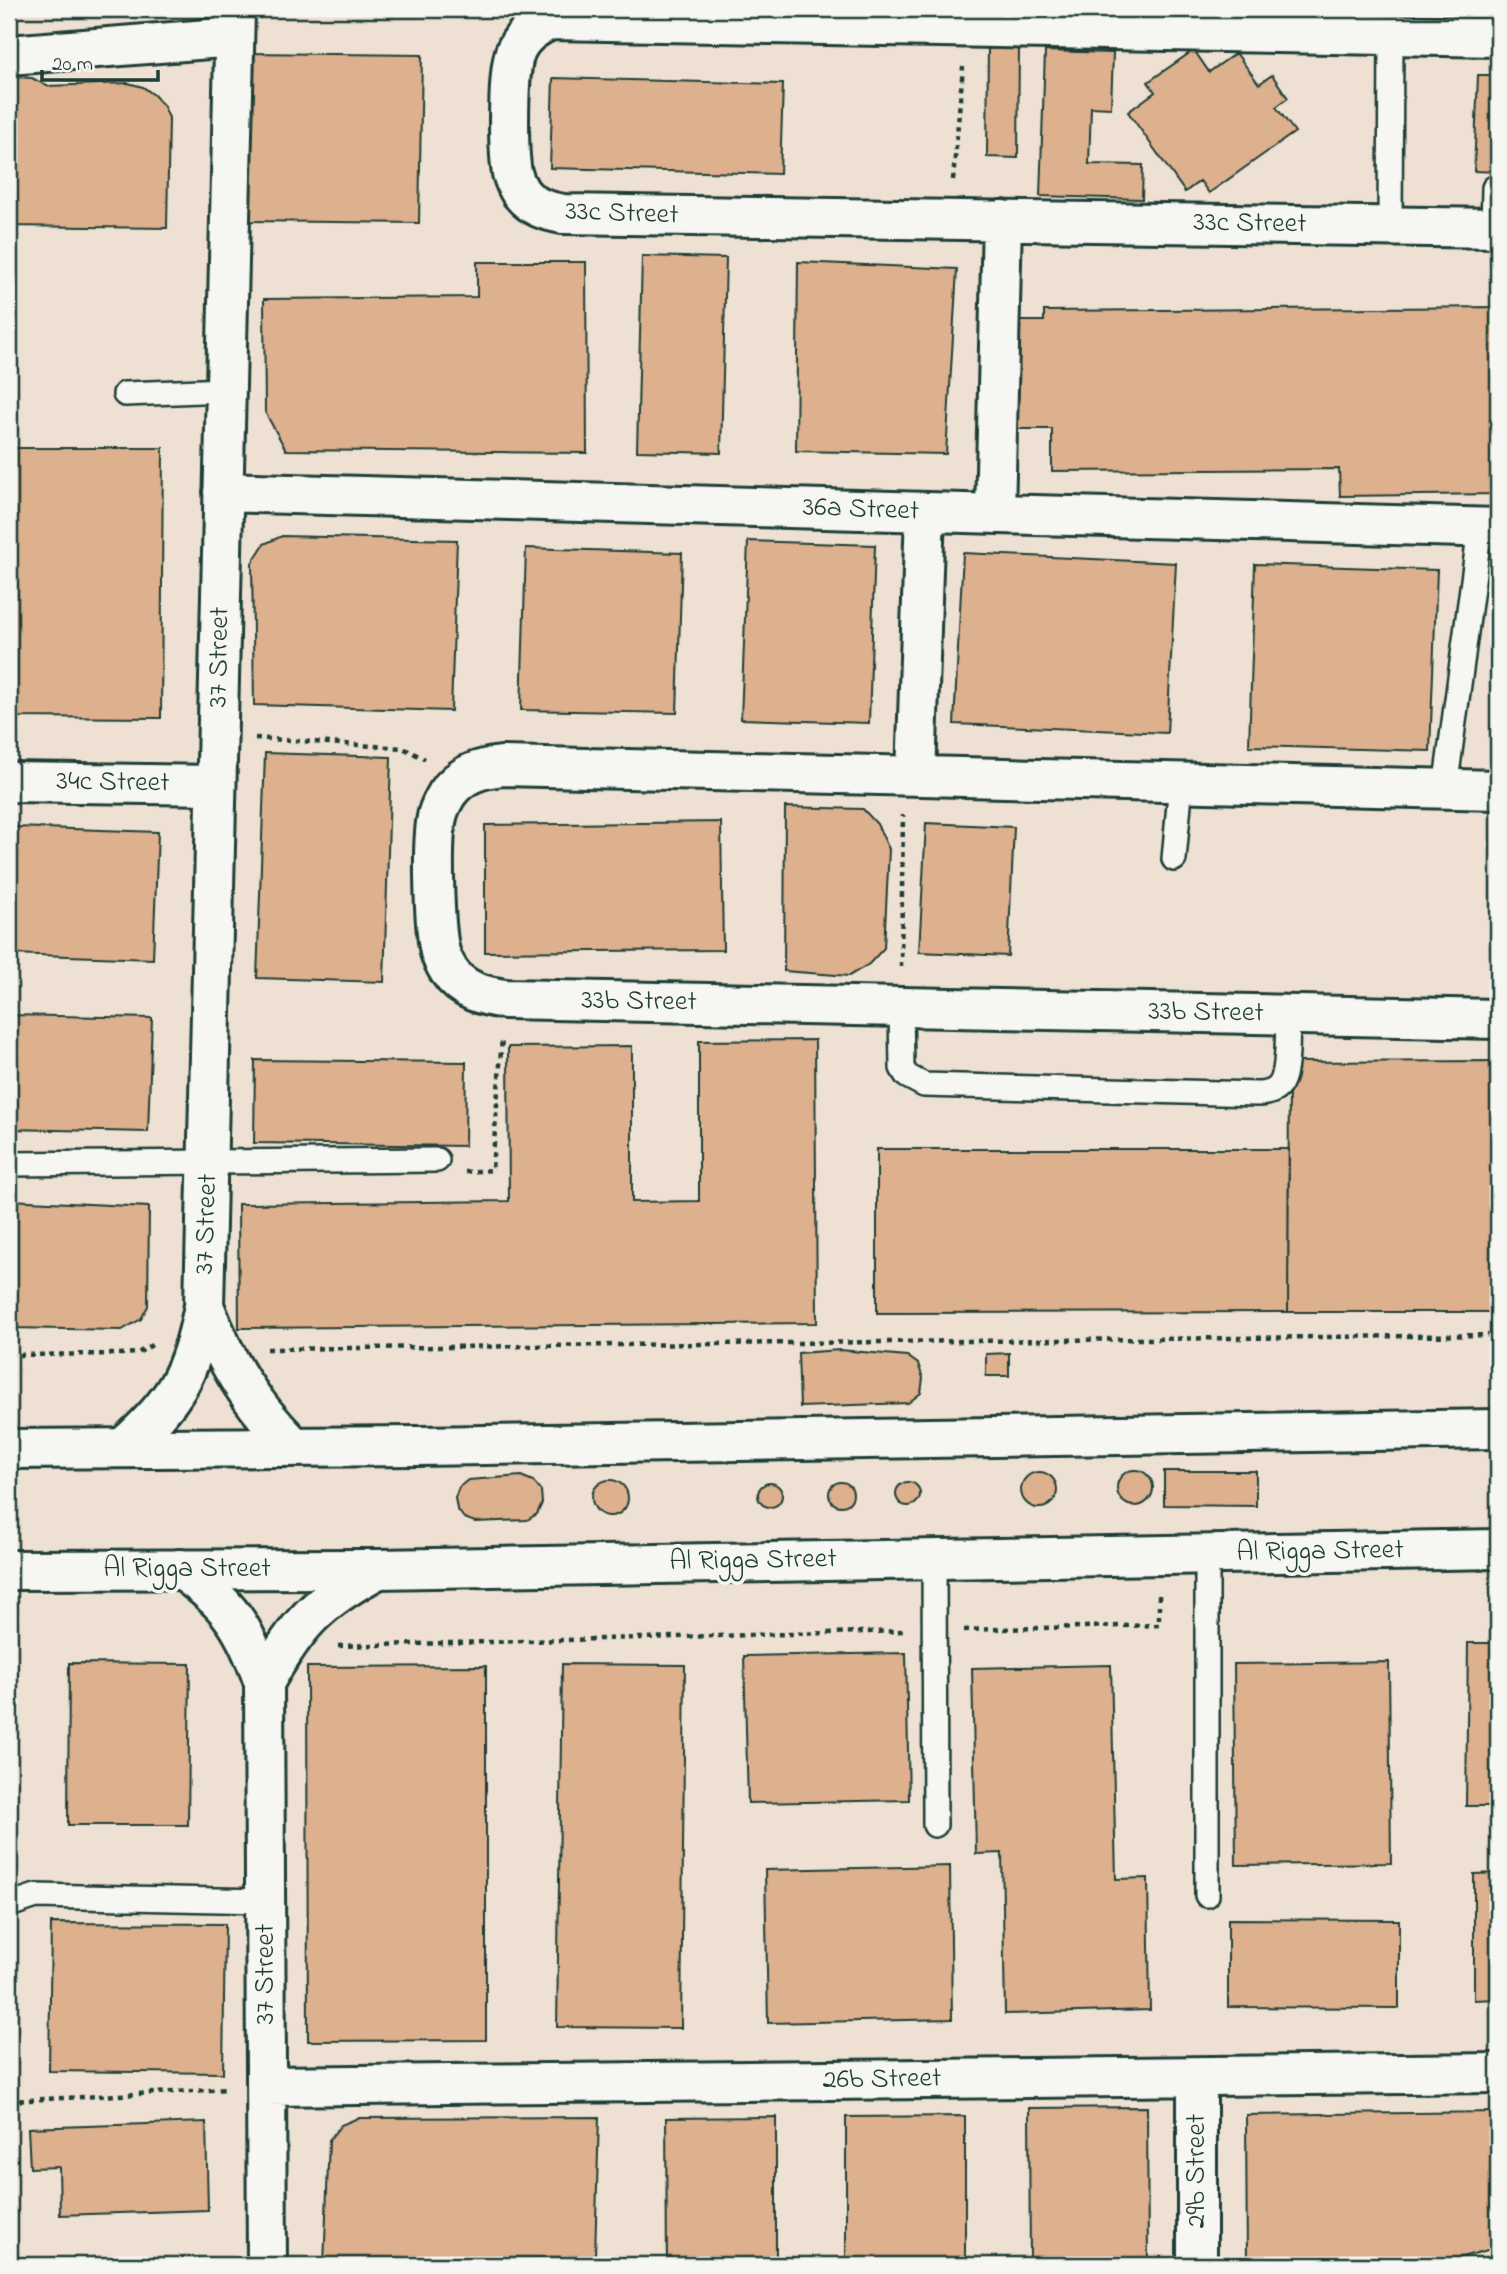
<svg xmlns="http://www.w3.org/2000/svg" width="1507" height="2274" font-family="'Indie Flower',sans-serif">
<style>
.building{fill:#ddb08e;stroke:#1f3d34;stroke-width:2}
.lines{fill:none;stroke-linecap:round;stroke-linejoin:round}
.service-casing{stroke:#1f3d34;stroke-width:28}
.minor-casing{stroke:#1f3d34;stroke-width:44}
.tertiary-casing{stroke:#1f3d34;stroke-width:44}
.path{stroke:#1f3d34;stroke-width:4.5;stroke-dasharray:5 5;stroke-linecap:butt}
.service{stroke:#f6f6f2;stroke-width:23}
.minor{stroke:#f6f6f2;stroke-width:38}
.tertiary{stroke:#f6f6f2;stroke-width:38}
.labels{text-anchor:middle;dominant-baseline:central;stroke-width:7;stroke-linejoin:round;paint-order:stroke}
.street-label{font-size:28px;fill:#1f3d34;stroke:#f6f6f2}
</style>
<rect width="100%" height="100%" fill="#eee1d4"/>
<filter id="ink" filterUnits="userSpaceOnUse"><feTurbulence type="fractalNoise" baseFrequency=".0143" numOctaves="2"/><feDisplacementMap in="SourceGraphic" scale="14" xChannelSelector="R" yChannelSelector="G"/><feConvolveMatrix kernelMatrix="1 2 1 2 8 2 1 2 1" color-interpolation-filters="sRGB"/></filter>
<g filter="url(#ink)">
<!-- building -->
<path class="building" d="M988,46H1019L1018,158L987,157Z
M1194,50L1209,72L1236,53L1259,84L1272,75L1288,98L1276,107L1295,132L1209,193L1200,181L1185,192L1128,112L1155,92L1148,82Z
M1045,51L1113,53L1111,108L1091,107L1089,164L1143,165L1142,199L1040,196Z
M245,53L422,55L419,223L242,221Z
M1478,75H1498V172L1474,171Z
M9,77L32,78L47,86L128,83L143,87L154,95L164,106L169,118L167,228L9,226Z
M553,78L783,84L780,174L550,168Z
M642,256L726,258L721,453L637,451Z
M477,262H586L587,453L286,450L265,412L264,299L477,297Z
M798,262L957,269L946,454L796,451Z
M1498,307V494L1340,496L1339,469L1052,471V429H1011L1010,321H1044V311Z
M9,448H163L161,718L9,717Z
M282,536L457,540L451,711L254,705L252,563L264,544Z
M748,541L875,545L869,723L741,719Z
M526,548L682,553L677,713L521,710Z
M963,553L1176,563L1167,733L954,724Z
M1255,564L1437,570L1430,751L1249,746Z
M265,753L391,757L384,982L257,978Z
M785,807L863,809L877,824L889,849L884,948L869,964L849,976L784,971Z
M721,822L723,950L485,952V825Z
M926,823L1014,827L1008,956L919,952Z
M15,827L158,832L153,959L10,954Z
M9,1015L152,1018L148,1132L9,1129Z
M815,1040L817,1323L239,1328L238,1204L509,1201L508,1047L632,1046V1202L699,1201V1041Z
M255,1060L466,1062L465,1146L254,1143Z
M1498,1061V1312H1288L1289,1062Z
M877,1149H1289L1288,1312L877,1313Z
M9,1200L149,1207L148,1306L141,1319L122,1330L9,1328Z
M840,1350L907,1356L918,1364L923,1378L921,1393L908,1403L800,1407L798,1353Z
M1009,1353V1376H986V1354Z
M1117 1488a18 18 0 1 1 36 0a18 18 0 1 1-36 0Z
M1164,1471H1256V1506L1164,1505Z
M1021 1490a18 18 0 1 1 36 0a18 18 0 1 1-36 0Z
M521,1476L533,1481L541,1491L542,1503L537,1514L527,1520L475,1522L464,1518L457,1509L455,1498L459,1487L468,1480Z
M592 1498a18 18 0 1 1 36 0a18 18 0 1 1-36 0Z
M896 1494a12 12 0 1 1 24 0a12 12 0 1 1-24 0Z
M829 1494a12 12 0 1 1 24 0a12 12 0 1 1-24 0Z
M758 1495a12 12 0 1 1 24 0a12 12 0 1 1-24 0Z
M1468,1643H1498V1806H1466Z
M906,1653L909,1800L748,1803L744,1656Z
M1389,1662L1391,1863L1236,1865L1234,1664Z
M69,1663L190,1664L188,1825H68Z
M562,1664L685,1665L681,2028L557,2027Z
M1111,1665L1116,1879L1148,1878L1150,2010L1005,2014L1002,1853L976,1854L972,1668Z
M486,1666V2040L308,2041L307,1667Z
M9,1751L11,1864H9Z
M950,1866L952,2019L768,2023L765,1870Z
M1498,1873V1999L1474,2000V1874Z
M1228,1919L1399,1920V2008L1228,2007Z
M51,1923L225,1924L223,2073L49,2071Z
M1147,2107L1148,2265H1030L1029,2108Z
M1498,2112V2247L1435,2265H1247L1246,2115Z
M965,2116V2265H846V2117Z
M599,2117L595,2256L324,2265L329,2140L341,2125L358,2118Z
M776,2117V2265H667L666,2118Z
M206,2122L208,2210L60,2215L59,2167L30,2168L28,2128Z
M9,2210H11L10,2265H9Z"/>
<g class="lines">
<defs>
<path id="service" d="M1390,226L1391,35
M1493,228L1494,188
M125,394L226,390
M1445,789L1480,528
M1174,859L1181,782
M901,1007L902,1068L907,1076L924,1085L1257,1094C1266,1094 1276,1092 1281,1083C1289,1069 1287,1032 1288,1015
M9,1164L437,1160
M1207,1554V1895
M934,1558L935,1825
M9,1905L36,1896L266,1901"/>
<path id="minor" d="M1498,37L551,20C536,26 523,34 516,50C507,69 508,151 512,173C514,180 517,187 521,193C532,207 546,211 563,214L1498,228
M9,55L234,37
M223,492L1498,528
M995,514L1002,220
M916,776L925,512
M9,782L216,785
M1498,790L503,766C481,768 460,774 447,794C444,799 440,806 438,813C431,837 434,927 440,952C442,959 446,966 449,971C462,991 484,996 505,999L1498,1019
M204,1306C227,1365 249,1401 293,1446
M124,1447C176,1401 191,1374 204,1306L235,9
M180,1569C229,1603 245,1627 264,1683L267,2265
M264,1683C297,1624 318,1601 378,1569
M1197,2077V2265
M266,2086L1498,2073"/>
<path id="tertiary" d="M9,1449L418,1446L1498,1429
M9,1570L378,1569L1498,1549"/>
</defs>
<!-- service casing -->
<use href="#service" class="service-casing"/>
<!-- minor casing -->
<use href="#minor" class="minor-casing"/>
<!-- tertiary casing -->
<use href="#tertiary" class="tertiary-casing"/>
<!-- path -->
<path class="path" d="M953,180L963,67
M255,738L403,748L425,759
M901,967L903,815
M465,1172L492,1170L502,1038
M267,1349L1498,1335
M9,1355L120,1354L138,1353L152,1345
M964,1630L1159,1625V1594
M338,1646L903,1631
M9,2101L228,2089"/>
<!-- service -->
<use href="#service" class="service"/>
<!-- minor -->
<use href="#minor" class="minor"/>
<!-- tertiary -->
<use href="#tertiary" class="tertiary"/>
</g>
</g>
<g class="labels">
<!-- street labels -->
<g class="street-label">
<text transform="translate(622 214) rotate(2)">33c Street</text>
<text transform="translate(1250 224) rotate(1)">33c Street</text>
<text transform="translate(861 510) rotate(2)">36a Street</text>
<text transform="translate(220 657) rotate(-89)">37 Street</text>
<text transform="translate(113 783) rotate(1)">34c Street</text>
<text transform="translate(639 1002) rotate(1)">33b Street</text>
<text transform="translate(1206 1013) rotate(1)">33b Street</text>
<text transform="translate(207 1224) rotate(-88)">37 Street</text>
<text transform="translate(1320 1552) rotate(-1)">Al Rigga Street</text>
<text transform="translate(753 1561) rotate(-1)">Al Rigga Street</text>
<text x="187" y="1569">Al Rigga Street</text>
<text transform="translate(266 1974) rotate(-90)">37 Street</text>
<text transform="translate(882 2080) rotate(-1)">26b Street</text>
<text transform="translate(1197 2171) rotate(-90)">29b Street</text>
</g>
</g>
<!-- margin -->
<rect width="1507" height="2274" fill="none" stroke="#f6f6f2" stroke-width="35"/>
<rect x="18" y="18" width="1472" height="2239" fill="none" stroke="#1f3d34" stroke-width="2.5" filter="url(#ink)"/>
<!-- scale -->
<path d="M42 70v10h116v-10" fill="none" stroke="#1f3d34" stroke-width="3.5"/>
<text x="52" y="70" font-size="21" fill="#1f3d34" stroke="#f6f6f2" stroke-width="5" paint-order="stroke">20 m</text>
</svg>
